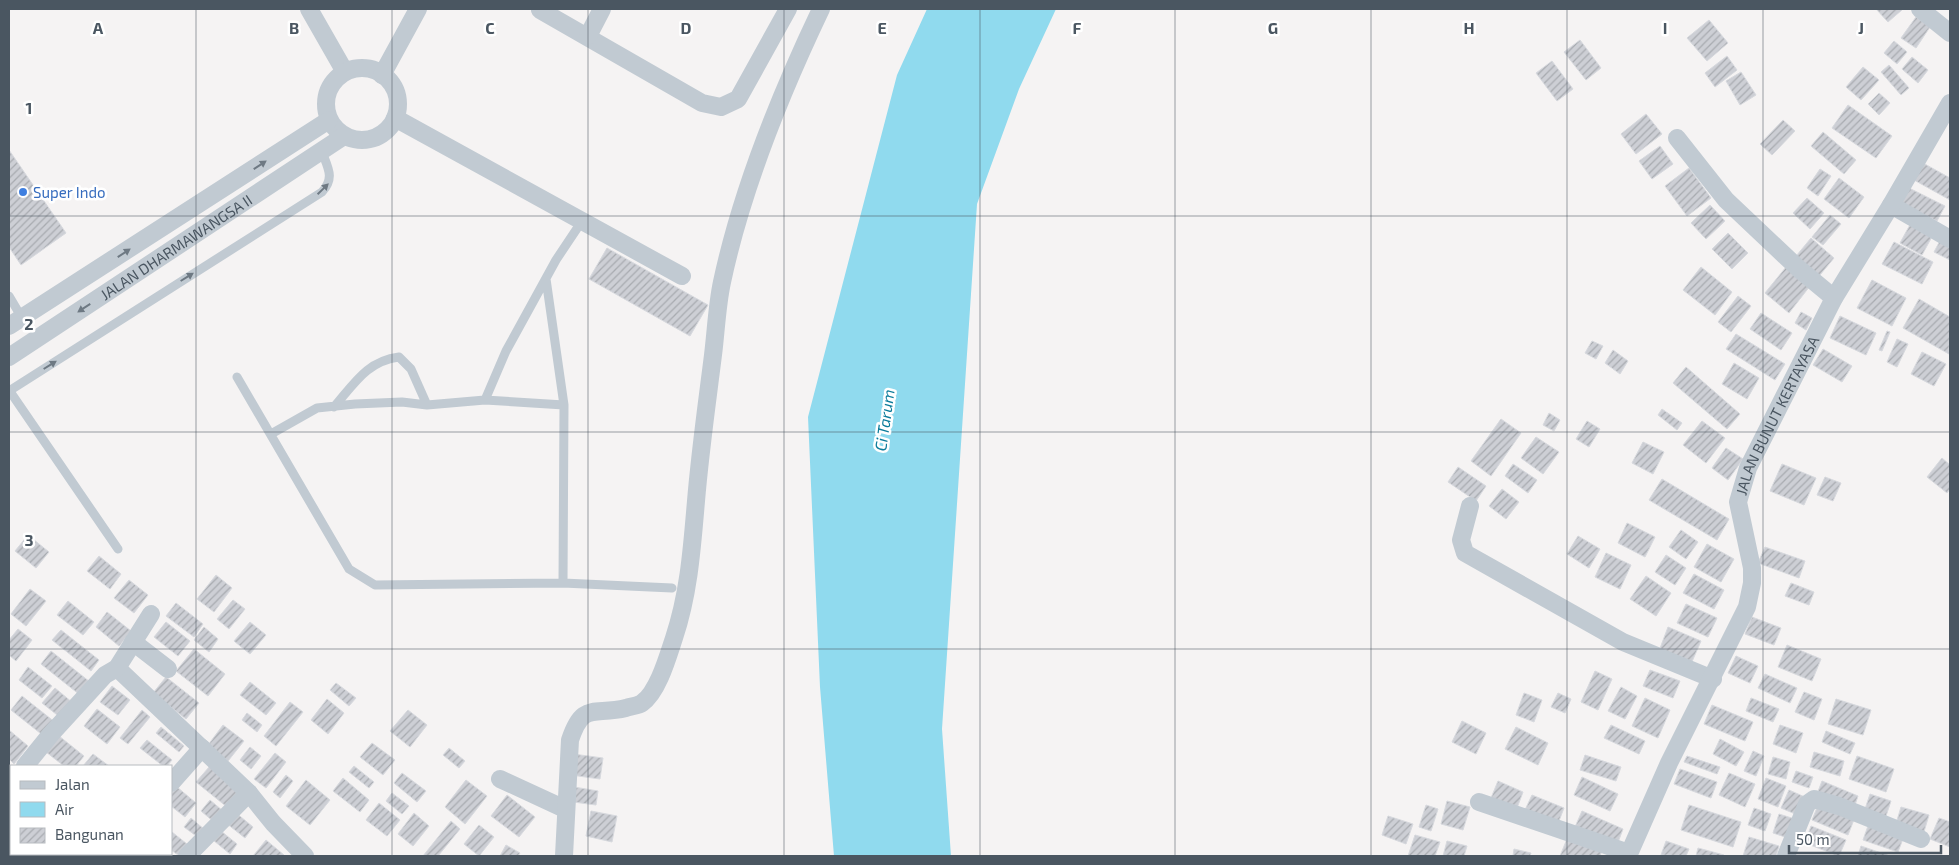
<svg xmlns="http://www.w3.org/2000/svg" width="1959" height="865" font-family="'Exo 2',sans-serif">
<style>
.water{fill:#90daee}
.building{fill:url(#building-hatch);stroke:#d7d9de}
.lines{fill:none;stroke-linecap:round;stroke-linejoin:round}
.service{stroke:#c1cad2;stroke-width:9}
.minor{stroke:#c1cad2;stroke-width:18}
.oneway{fill:#6e7983}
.grid{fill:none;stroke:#4a5661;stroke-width:1;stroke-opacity:0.55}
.shop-dot{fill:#3f7fe0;stroke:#fff;stroke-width:2}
.labels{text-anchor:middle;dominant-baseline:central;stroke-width:5;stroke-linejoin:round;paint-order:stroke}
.shop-label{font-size:15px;fill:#366cbe;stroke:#fff;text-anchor:start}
.street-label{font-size:15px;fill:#4a5661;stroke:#fff}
.water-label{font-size:16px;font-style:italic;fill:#0c7c9b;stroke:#fff}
.grid-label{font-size:16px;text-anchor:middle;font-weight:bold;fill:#4a5661;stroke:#fff;stroke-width:5;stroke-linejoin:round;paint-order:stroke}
</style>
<defs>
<pattern id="building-hatch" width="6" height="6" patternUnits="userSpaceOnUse" patternTransform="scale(1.25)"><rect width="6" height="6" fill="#cdcfd5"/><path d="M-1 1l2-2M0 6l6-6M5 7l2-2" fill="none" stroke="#a8abb0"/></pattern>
</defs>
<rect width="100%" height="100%" fill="#f5f3f3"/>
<!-- water -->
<path class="water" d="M927,9H1056L1019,89L977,204L942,729L951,856H834L820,687L808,417L897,75Z"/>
<!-- building -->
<path class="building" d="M1876,9H1903L1888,22Z
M1916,17L1930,27L1916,48L1901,38Z
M1709,20L1728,43L1707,61L1687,38Z
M1580,40L1601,68L1586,80L1564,52Z
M1894,41L1907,52L1897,64L1884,53Z
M1727,56L1737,70L1715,87L1705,73Z
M1912,57L1928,70L1918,83L1902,69Z
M1552,61L1573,89L1557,101L1536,73Z
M1889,65L1909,88L1901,95L1881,72Z
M1863,67L1879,80L1861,100L1846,87Z
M1741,72L1756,95L1740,105L1726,81Z
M1879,93L1890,103L1879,115L1868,104Z
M1848,105L1892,136L1876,158L1832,128Z
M1646,114L1662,134L1636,154L1621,134Z
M1783,120L1795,131L1772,155L1760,144Z
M1823,132L1856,160L1844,174L1811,146Z
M1660,146L1673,164L1652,179L1639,161Z
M9,150L66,233L21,265L9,247Z
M1923,163L1950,178V200L1914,180Z
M1689,168L1711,198L1687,216L1665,186Z
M1820,169L1831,176L1818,196L1807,188Z
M1839,178L1864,197L1849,218L1824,199Z
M1909,188L1945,206L1937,221L1901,203Z
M1807,198L1824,213L1810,229L1793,213Z
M1710,205L1725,221L1706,239L1691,223Z
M1830,215L1841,224L1823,245L1812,237Z
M1912,221L1934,233L1922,255L1900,243Z
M1728,233L1748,253L1732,269L1712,249Z
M1942,237L1950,241V260L1934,252Z
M1811,238L1834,258L1815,281L1792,261Z
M1894,242L1933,262L1922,284L1882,264Z
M607,248L708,305L690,336L589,279Z
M1701,267L1732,292L1715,315L1683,290Z
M1786,267L1810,286L1789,313L1765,293Z
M1872,280L1906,298L1892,326L1857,308Z
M1738,296L1751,306L1731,332L1718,322Z
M1919,299L1950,317L1949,354L1903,328Z
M1801,312L1812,318L1806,330L1795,323Z
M1761,313L1792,333L1781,350L1750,329Z
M1840,316L1876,333L1866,355L1830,338Z
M1887,331L1890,332L1882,351L1879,350Z
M1736,334L1785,364L1775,380L1726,349Z
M1897,339L1908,344L1897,367L1887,362Z
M1592,341L1603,346L1596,359L1585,353Z
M1823,349L1852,366L1842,382L1813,365Z
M1613,350L1628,361L1620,374L1605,363Z
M1922,352L1946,364L1934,386L1911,374Z
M1734,363L1759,378L1747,399L1722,384Z
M1686,367L1740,414L1727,429L1673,383Z
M1662,409L1682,423L1677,430L1658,415Z
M1549,413L1560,420L1554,431L1543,425Z
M1501,419L1521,433L1491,476L1471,461Z
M1587,421L1600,429L1589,447L1576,439Z
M1702,421L1725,438L1706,463L1683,445Z
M1536,437L1559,452L1543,474L1521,458Z
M1643,442L1664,452L1653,474L1632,463Z
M1726,448L1743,459L1728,480L1712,468Z
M1942,458L1950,465V489L1947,493L1927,477Z
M1513,464L1537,480L1528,493L1505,476Z
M1782,464L1816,478L1804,505L1770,491Z
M1458,467L1486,486L1476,501L1448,482Z
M1825,477L1841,483L1833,501L1817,495Z
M1662,479L1729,519L1717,540L1649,500Z
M1502,489L1519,502L1506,519L1489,506Z
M1627,523L1655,537L1645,557L1618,543Z
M1681,530L1698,542L1686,559L1669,547Z
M28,535L49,552L36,568L15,551Z
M1578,536L1600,549L1589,568L1567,554Z
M1707,544L1734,559L1721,582L1694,567Z
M1765,547L1805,561L1799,578L1758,563Z
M1606,553L1631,565L1620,589L1595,577Z
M1666,555L1686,568L1675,585L1655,572Z
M99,556L121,574L110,589L87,571Z
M1694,574L1724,590L1714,609L1683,593Z
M216,575L232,588L214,612L197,599Z
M1646,576L1671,593L1656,616L1630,599Z
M129,580L148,595L134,613L114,598Z
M1791,583L1814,592L1809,605L1785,596Z
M30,589L46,601L26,626L11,614Z
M233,600L245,609L229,629L217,619Z
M68,601L94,622L83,635L57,615Z
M176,603L203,624L194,637L166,616Z
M1686,604L1717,618L1708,637L1677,623Z
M107,612L131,631L119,646L96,627Z
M1752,617L1781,628L1774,645L1745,634Z
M166,622L190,641L178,656L154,637Z
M250,622L266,635L250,654L234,641Z
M204,627L218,639L209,652L194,640Z
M1668,627L1701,641L1691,664L1659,651Z
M18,629L32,640L16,661L9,655V640Z
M61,630L99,660L91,671L52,640Z
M1787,645L1821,659L1812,681L1778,667Z
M194,649L225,674L208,696L176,671Z
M51,651L90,682L80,695L41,664Z
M1736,656L1758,666L1750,683L1728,673Z
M28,667L52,686L42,698L19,680Z
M1650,670L1680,681L1673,698L1643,686Z
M1595,671L1612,679L1598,710L1581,702Z
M1765,674L1797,688L1790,703L1758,688Z
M166,677L199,703L186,719L153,693Z
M250,682L276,703L266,715L240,695Z
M336,683L356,698L349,706L330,690Z
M112,686L130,700L118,715L100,702Z
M1621,687L1637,696L1625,719L1608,711Z
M55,688L73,703L61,718L42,703Z
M1804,692L1822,699L1814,720L1795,712Z
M1524,693L1542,700L1534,722L1516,715Z
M1558,693L1571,699L1565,713L1551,707Z
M22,696L56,723L45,737L11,710Z
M1645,698L1670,710L1658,738L1632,726Z
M1751,698L1779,709L1773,722L1746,711Z
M327,699L344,713L328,734L311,720Z
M1836,699L1871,710L1863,735L1828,724Z
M290,702L303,712L276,746L264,736Z
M1712,705L1753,722L1745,741L1704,724Z
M97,709L120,727L107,744L84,726Z
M142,710L150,717L128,744L120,738Z
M408,710L427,725L410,747L390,731Z
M247,713L262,725L257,732L242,720Z
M1462,721L1486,733L1476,754L1452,742Z
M223,725L244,741L228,761L208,745Z
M1611,725L1645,741L1639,754L1604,738Z
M1780,725L1803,733L1796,753L1773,744Z
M161,727L184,746L179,752L156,733Z
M1516,727L1548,743L1538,765L1505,749Z
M9,730L28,746L14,764L9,759Z
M1826,731L1855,743L1850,754L1822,742Z
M59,736L84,756L76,766H64L46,752Z
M1720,739L1744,752L1736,766L1713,754Z
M147,740L172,760L167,766H163L140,748Z
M372,743L395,760L383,775L360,757Z
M250,747L261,756L251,769L240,760Z
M449,748L465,761L459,768L443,755Z
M1753,751L1764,756L1756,776L1744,771Z
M1814,752L1844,761L1840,776L1810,767Z
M275,753L286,762L266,788L254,779Z
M93,754L109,766H83Z
M573,754L603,758L600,779L571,775Z
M1585,755L1621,767L1616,781L1580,770Z
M1687,756L1720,767L1717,774L1684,762Z
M1857,756L1894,769L1886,792L1849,779Z
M1773,757L1790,762L1786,779L1768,774Z
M210,766L240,790L227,807L196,782Z
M354,766L374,782L369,788L349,772Z
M1680,769L1717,782L1711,798L1674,784Z
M1796,771L1813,777L1809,788L1792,782Z
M402,773L426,791L417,802L394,783Z
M1729,773L1755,784L1745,807L1719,795Z
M286,775L293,781L280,798L273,792Z
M1582,777L1618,794L1610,811L1574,795Z
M343,778L369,800L360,812L333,791Z
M1766,778L1786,786L1778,807L1758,799Z
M306,780L330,800L310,825L286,806Z
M466,780L487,796L465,824L445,807Z
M1498,781L1523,792L1517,808L1491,798Z
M1822,781L1858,796L1854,808L1817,794Z
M568,786L598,791L596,805L566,801Z
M177,787L196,803L185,817L171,806V794Z
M1789,790L1807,798L1800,816L1781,808Z
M392,793L409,806L402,814L386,801Z
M1870,794L1891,801L1885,819L1864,812Z
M507,795L535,817L519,837L491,816Z
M1532,795L1564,808L1557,826L1524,812Z
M210,800L223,811L214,822L201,811Z
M1447,801L1470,807L1463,830L1441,824Z
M379,803L400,820L387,836L366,820Z
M1819,803L1855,817L1848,835L1812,820Z
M1426,805L1438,809L1431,831L1419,827Z
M1689,805L1741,822L1733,847L1681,830Z
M1901,807L1929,815L1923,835L1895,827Z
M1754,808L1771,814L1765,831L1748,825Z
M591,811L617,816L612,842L586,836Z
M1582,811L1623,829L1617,845L1575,827Z
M235,812L253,827L245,838L226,823Z
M414,813L429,826L413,846L398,834Z
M1779,814L1798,820L1791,839L1773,833Z
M1388,816L1413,824L1406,844L1382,835Z
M191,818L205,830L199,838L184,827Z
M1939,818L1950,822V847L1930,839Z
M451,821L460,829L438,856H423Z
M1869,823L1904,836L1898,852L1863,840Z
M479,825L494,837L479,856L464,844Z
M1811,826L1846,840L1839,856L1805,843Z
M221,831L237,844L230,854L213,840Z
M172,832L187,844L178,855L171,850Z
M1569,834L1603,848L1600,856H1560Z
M1415,835L1440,842L1435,856H1408Z
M1749,837L1779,846L1776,856H1743Z
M266,840L284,855L283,856H253Z
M1447,841L1467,846L1464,856H1443Z
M1666,841L1689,849L1686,856L1661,855Z
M506,845L520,853L518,856H500Z
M1861,846L1890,856H1858Z
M1698,848L1724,855L1723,856H1696Z
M1514,849L1531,853L1530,856H1513Z
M76,854H101L99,856H74Z"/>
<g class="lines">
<!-- service -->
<path class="service" d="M546,279L564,405L563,583
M9,296L22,318
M237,377L349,569L375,585L563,583L672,588
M9,390L118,549
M9,391L322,192C335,178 328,168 322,152
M485,400L506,351L556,260L582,221
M334,407C354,384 367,361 399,357L411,369L427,405
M271,434L317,408L355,404L402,402L427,405L485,400L564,405"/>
<!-- minor -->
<g class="minor">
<path d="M309,9L345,72"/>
<path d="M1920,9L1950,33"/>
<path d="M540,10L702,103L721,107L738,99L788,9"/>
<path d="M588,36L602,9"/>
<circle cx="362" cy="104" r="36"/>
<path d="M382,75L418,9"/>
<path d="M395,118L682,276"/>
<path d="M1677,138L1726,200L1799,269L1834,298"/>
<path d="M1891,205L1950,239"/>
<path d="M9,326L329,120"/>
<path id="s1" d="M9,357L344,136"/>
<path d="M1470,506L1461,540L1465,553L1623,642L1713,679"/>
<path d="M133,642L168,669"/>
<path d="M117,668L249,793L273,823L305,856"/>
<path d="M25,766L51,734L105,675L117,668L151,614"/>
<path d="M500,779L565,809"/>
<path d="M171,783L202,748"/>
<path d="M9,788L11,784"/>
<path d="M1479,802L1629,853"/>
<path d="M187,856L249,793"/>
<path d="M564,856L570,740C583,701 593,716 626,708C631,706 638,706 642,703C658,692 668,656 674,638C689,593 692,548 696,501C700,452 707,403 713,355C716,331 717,305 722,282C742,188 780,95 821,9"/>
<path id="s2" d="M1628,856L1669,763L1747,607L1752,583V568L1738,502L1748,468L1834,298L1891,205L1950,103"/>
<path d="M1786,856L1807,804L1814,799L1839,806L1921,839"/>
</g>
</g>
<!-- one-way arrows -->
<defs><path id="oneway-solid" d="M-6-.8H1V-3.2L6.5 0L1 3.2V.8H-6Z" transform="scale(1.25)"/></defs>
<g class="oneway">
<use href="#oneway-solid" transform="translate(260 165) rotate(-33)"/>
<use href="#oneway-solid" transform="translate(323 189) rotate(-44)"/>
<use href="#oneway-solid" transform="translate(124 253) rotate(-33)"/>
<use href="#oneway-solid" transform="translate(187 277) rotate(-32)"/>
<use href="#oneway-solid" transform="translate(84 308) rotate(147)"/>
<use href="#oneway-solid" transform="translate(50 365) rotate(-32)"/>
</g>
<!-- grid -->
<path class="grid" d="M196,9V856M392,9V856M588,9V856M784,9V856M980,9V856M1175,9V856M1371,9V856M1567,9V856M1763,9V856M9,216H1950M9,432H1950M9,649H1950"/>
<!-- markers -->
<circle class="shop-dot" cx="23" cy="192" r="5"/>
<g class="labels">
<!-- shop labels -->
<g class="shop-label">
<text x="33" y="192">Super Indo</text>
</g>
<!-- street labels -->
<g class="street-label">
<text stroke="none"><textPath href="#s1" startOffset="200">JALAN DHARMAWANGSA II</textPath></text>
<text stroke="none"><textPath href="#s2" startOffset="478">JALAN BUNUT KERTAYASA</textPath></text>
</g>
<!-- water labels -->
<g class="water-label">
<text transform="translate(884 420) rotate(-82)">Ci Tarum</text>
</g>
</g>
<g class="grid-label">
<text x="98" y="34">A</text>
<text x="294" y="34">B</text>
<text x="490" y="34">C</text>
<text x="686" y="34">D</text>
<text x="882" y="34">E</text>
<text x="1077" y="34">F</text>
<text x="1273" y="34">G</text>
<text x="1469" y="34">H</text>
<text x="1665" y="34">I</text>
<text x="1861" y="34">J</text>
<text x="29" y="114">1</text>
<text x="29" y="330">2</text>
<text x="29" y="546">3</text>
</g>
<!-- border -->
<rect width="1959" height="865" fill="none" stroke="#4a5661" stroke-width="20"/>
<!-- legend -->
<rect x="10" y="765" width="162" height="90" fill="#ffffff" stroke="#b7bbc0"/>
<rect x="20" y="781" width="25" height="8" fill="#c1cad2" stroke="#b7bbc0"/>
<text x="55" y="790" font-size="15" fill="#4a5661">Jalan</text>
<rect x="20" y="802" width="25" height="15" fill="#90daee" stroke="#b7bbc0"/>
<text x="55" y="815" font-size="15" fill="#4a5661">Air</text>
<rect x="20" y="828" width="25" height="15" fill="url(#building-hatch)" stroke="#b7bbc0"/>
<text x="55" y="840" font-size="15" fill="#4a5661">Bangunan</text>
<!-- scale -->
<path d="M1789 845v8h152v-8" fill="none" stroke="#4a5661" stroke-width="2.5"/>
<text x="1796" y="845" font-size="15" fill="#4a5661" stroke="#ffffff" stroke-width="4" paint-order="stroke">50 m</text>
</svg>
